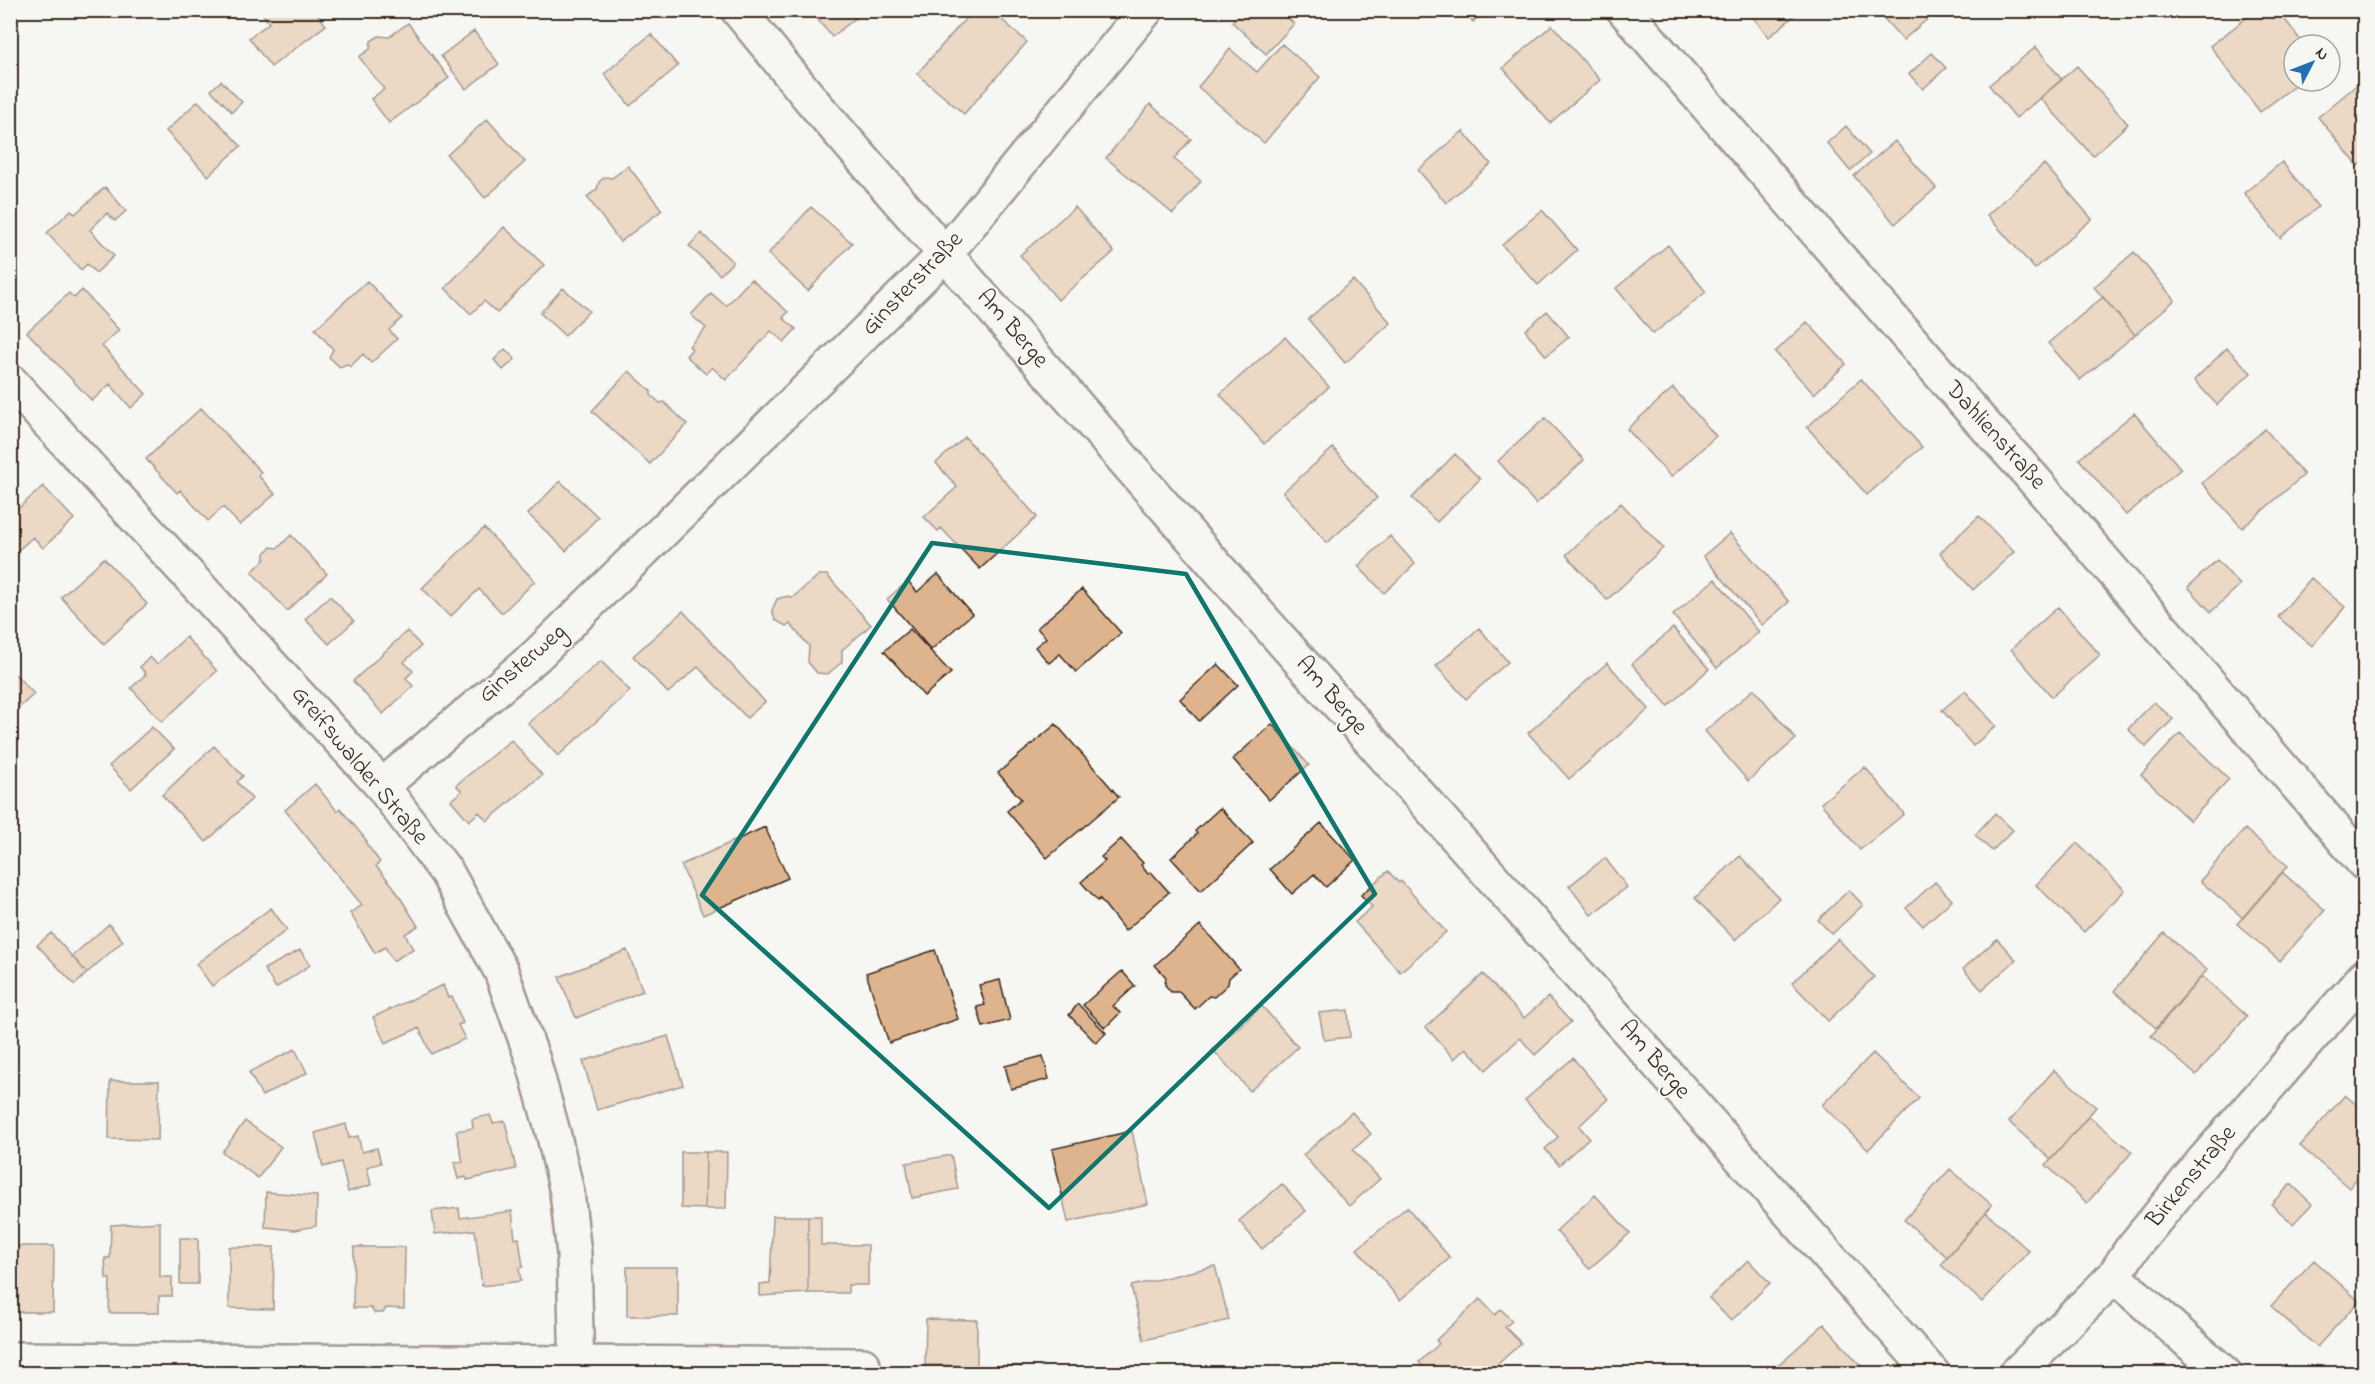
<svg xmlns="http://www.w3.org/2000/svg" width="2375" height="1384" font-family="'Indie Flower',sans-serif">
<style>
.building{fill:#deb48e;stroke:#3b2a1e;stroke-width:1.5}
.lines{fill:none;stroke-linecap:round;stroke-linejoin:round}
.street-casing{stroke:#3b2a1e;stroke-width:38}
.street{stroke:#f6f6f2;stroke-width:33}
.marked{fill:none;stroke:#0f766e;stroke-width:4.5;stroke-linejoin:round}
.labels{text-anchor:middle;dominant-baseline:central;stroke-width:4.5;stroke-linejoin:round;paint-order:stroke}
.street-label{font-size:24px;fill:#3b2a1e;stroke:#f6f6f2}
</style>
<rect width="100%" height="100%" fill="#f6f6f2"/>
<filter id="ink" filterUnits="userSpaceOnUse"><feTurbulence type="fractalNoise" baseFrequency=".0167" numOctaves="2"/><feDisplacementMap in="SourceGraphic" scale="12" xChannelSelector="R" yChannelSelector="G"/><feConvolveMatrix kernelMatrix="1 2 1 2 8 2 1 2 1" color-interpolation-filters="sRGB"/></filter>
<g filter="url(#ink)">
<!-- building -->
<path class="building" d="M260,10H314L326,25L271,67L249,38L269,23Z
M810,10H862L863,12L832,37Z
M973,10H991L1027,42L964,114L917,74Z
M1243,10H1280L1294,24L1266,54L1232,22Z
M1462,10H1485L1473,22Z
M1747,10H1801L1769,37Z
M1879,10H1938L1903,40L1878,12Z
M2257,10H2278L2304,45H2294V81H2301L2260,112L2210,46Z
M408,23L449,78L389,123L371,99L384,89L359,57L370,49L371,41L379,36L389,37Z
M1552,25L1600,80L1550,123L1503,68Z
M474,31L499,64L466,89L441,56Z
M651,34L678,66L630,106L604,74Z
M1282,44L1320,77L1264,143L1198,87L1230,49L1257,72Z
M2036,47L2062,80L2016,118L1989,85Z
M1932,53L1946,68L1923,89L1909,74Z
M2077,66L2128,124L2093,156L2040,98Z
M2364,79V161L2358,166L2318,117Z
M221,81L242,102L232,112L211,90Z
M198,101L241,146L208,176L166,131Z
M1150,104L1191,139L1174,159L1201,181L1173,214L1106,158Z
M487,119L525,162L485,198L447,155Z
M1846,126L1870,154L1850,171L1827,143Z
M1463,131L1491,164L1446,203L1418,170Z
M1895,141L1936,188L1895,224L1854,176Z
M2282,162L2318,207L2280,238L2244,193Z
M2044,164L2092,219L2035,269L1987,215Z
M628,166L662,210L620,242L587,197L597,189L599,182L605,177L612,178Z
M105,187L126,211L115,221L107,213L90,230L114,256L96,273L87,264L81,270L47,233L71,210L75,214Z
M811,207L852,243L808,291L768,254Z
M1075,207L1114,252L1058,300L1020,255Z
M1542,210L1577,250L1538,285L1502,245Z
M504,227L544,265L497,313L484,301L471,314L445,288Z
M701,233L733,262L720,275L689,246Z
M1668,245L1706,292L1653,334L1616,288Z
M2134,252L2175,300L2135,335L2094,287Z
M751,279L788,312L783,318L796,329L784,342L771,331L726,380L712,367L706,374L686,356L692,349L689,346L706,328L691,315L711,293L726,306Z
M1353,280L1391,323L1345,363L1308,319Z
M367,281L402,318L389,330L397,339L371,363L363,354L350,367L347,364L340,367L329,357L333,349L315,329Z
M563,288L589,311L565,336L540,313Z
M82,290L119,330L102,346L146,394L131,408L110,384L92,401L27,332L69,293L74,298Z
M2103,297L2135,335L2080,380L2048,343Z
M1547,311L1569,337L1546,356L1525,330Z
M1807,322L1846,364L1814,394L1775,352Z
M1285,337L1329,387L1264,444L1220,394Z
M2227,348L2251,373L2217,405L2194,380Z
M505,349L515,359L503,370L494,360Z
M629,371L651,391V395L660,403L664,402L687,424L650,464L592,411Z
M1861,379L1922,447L1867,495L1807,427Z
M1673,388L1716,436L1671,477L1627,429Z
M201,408L261,472L258,475L275,494L240,525L223,507L208,521L180,490L177,493L146,459Z
M2134,413L2181,469L2126,515L2079,459Z
M1545,418L1584,460L1536,504L1498,461Z
M2265,429L2304,475L2242,528L2202,483Z
M965,437L1037,517L980,569L941,528L938,531L924,517L957,487L936,463Z
M1333,448L1377,498L1327,543L1283,492Z
M1455,454L1480,479L1437,522L1412,498Z
M560,481L598,517L566,551L528,514Z
M43,486L74,519L43,548L33,537L14,554L10,551V516Z
M1621,503L1663,548L1607,600L1566,555Z
M1979,516L2014,552L1973,590L1940,553Z
M484,528L535,581L502,613L479,589L450,617L422,588Z
M1730,533L1789,602L1762,625L1703,556Z
M291,535L327,574L287,611L252,572L265,559V553L271,547L278,548Z
M1390,536L1415,564L1384,593L1358,566Z
M104,558L147,604L104,644L61,597Z
M2217,560L2240,585L2211,612L2188,587Z
M938,574L972,614L931,650L887,599L908,581L917,592Z
M819,575H827L871,625L842,650V662L828,674L817,673L808,662L809,646L790,624L786,626L775,620L772,610L777,599L788,596L792,598Z
M2311,578L2345,607L2312,646L2278,617Z
M1715,579L1759,632L1717,668L1673,615Z
M1082,589L1121,633L1076,672L1060,654L1049,663L1035,647L1046,638L1037,628Z
M330,596L354,621L329,644L305,619Z
M2058,607L2100,655L2052,697L2011,649Z
M683,611L765,702L747,718L698,667L668,693L633,656Z
M1479,628L1508,662L1466,699L1436,666Z
M1673,628L1709,669L1668,706L1632,664Z
M910,629L951,673L924,696L884,651Z
M407,631L421,646L404,662L413,671L406,678L413,686L383,714L353,681Z
M186,637L217,671L162,722L131,688L146,674L140,667L150,657L157,664Z
M601,661L630,691L558,756L528,723Z
M1607,663L1649,709L1569,779L1528,733Z
M1218,664L1238,685L1199,721L1180,699Z
M10,669L34,694L10,716Z
M1754,689L1796,739L1748,781L1705,731Z
M1965,691L1996,726L1973,746L1942,710Z
M2154,702L2173,719L2146,747L2128,729Z
M1056,724L1119,797L1047,858L1007,811L1021,799L998,773Z
M1272,724L1309,765L1269,800L1233,759Z
M152,727L174,749L131,789L109,766Z
M2180,733L2229,779L2190,821L2141,775Z
M511,740L542,775L487,821L479,812L469,821L451,800L462,791L456,785Z
M214,746L243,776L237,782L252,799L206,842L162,795Z
M1865,767L1904,814L1860,850L1821,803Z
M315,784L337,811L340,808L367,841L365,842L380,862L376,866L393,886L418,926L405,934L413,949L393,961L385,947L375,953L350,913L362,905L285,810Z
M1220,808L1253,843L1201,891L1171,858L1197,834L1195,831Z
M1995,813L2013,830L1992,851L1975,835Z
M1321,823L1355,860L1326,887L1314,874L1292,894L1270,869Z
M765,827L788,878L703,915L681,865Z
M2245,829L2288,866L2243,918L2200,881Z
M1121,839L1143,863L1141,865L1148,874L1151,872L1169,892L1125,931L1100,899L1098,901L1081,882L1105,861L1101,857Z
M2077,843L2125,890L2084,932L2036,885Z
M1740,856L1779,898L1735,940L1695,898Z
M1605,858L1627,887L1591,915L1569,886Z
M1388,871L1399,883L1401,881L1446,932L1400,972L1355,922L1372,907L1361,895Z
M2282,872L2325,910L2280,961L2237,924Z
M1935,882L1952,900L1923,926L1906,908Z
M1849,890L1863,905L1832,934L1818,920Z
M271,908L287,930L212,986L196,964Z
M109,924L123,941L87,973L72,956Z
M1200,925L1239,969L1229,978L1228,984L1214,997L1209,996L1195,1009L1179,992H1171L1165,985L1166,977L1155,965Z
M51,933L87,973L75,985L37,945Z
M2164,933L2207,970L2156,1028L2114,991Z
M1838,939L1874,977L1828,1021L1792,983Z
M1997,939L2016,960L1982,990L1963,969Z
M300,950L310,965L276,988L264,969Z
M627,950L643,991L576,1018L559,977Z
M935,950L958,1019L889,1043L866,973Z
M1122,971L1135,986L1113,1006L1120,1013L1105,1028L1083,1005Z
M1483,974L1524,1018L1548,997L1571,1022L1535,1055L1520,1038L1486,1070L1466,1048L1454,1059L1426,1027Z
M2202,976L2247,1016L2196,1075L2151,1036Z
M1000,980L1010,1020L983,1027L977,1007L985,1005L979,985Z
M443,985L448,998L452,997L463,1023L458,1025L465,1039L431,1054L419,1028L385,1043L373,1017Z
M1078,1004L1106,1033L1096,1043L1069,1015Z
M1262,1006L1298,1047L1250,1091L1213,1050Z
M1348,1010L1350,1037L1324,1040L1319,1013Z
M668,1036L683,1085L597,1110L583,1061Z
M295,1049L307,1073L262,1096L249,1072Z
M1873,1053L1919,1098L1868,1150L1822,1105Z
M1043,1056L1049,1079L1011,1089L1005,1066Z
M1573,1058L1608,1099L1579,1126L1589,1138L1559,1165L1545,1149L1558,1137L1525,1100Z
M2054,1070L2096,1107L2051,1160L2009,1122Z
M110,1081H159L158,1140L109,1139Z
M2345,1095L2364,1111V1170L2349,1188L2300,1146Z
M1352,1112L1371,1134L1353,1150L1380,1179L1349,1206L1303,1155Z
M490,1115L493,1123L505,1121L516,1169L467,1180L466,1177L458,1179L454,1163L463,1162L456,1131L473,1128L472,1119Z
M2089,1116L2132,1152L2087,1203L2046,1165Z
M245,1121L281,1147L258,1178L222,1152Z
M346,1124L349,1138L358,1136L362,1152L377,1148L381,1163L367,1167L371,1185L348,1192L341,1162L323,1167L315,1133Z
M1132,1131L1148,1204L1068,1222L1052,1149Z
M681,1152H706L705,1209L681,1208Z
M706,1152H727L726,1209H705Z
M951,1155L958,1189L912,1198L906,1163Z
M1950,1169L1992,1205L1947,1257L1904,1220Z
M1282,1184L1306,1211L1262,1249L1239,1221Z
M2291,1184L2312,1204L2293,1224L2271,1204Z
M266,1192L317,1196L316,1226L295,1230L265,1227Z
M1595,1195L1630,1233L1589,1269L1556,1231Z
M1407,1207L1450,1258L1400,1300L1357,1249Z
M459,1208L460,1218L512,1211L515,1239L519,1238L523,1267L519,1268L521,1281L482,1286L475,1230L435,1234L432,1211Z
M1986,1212L2029,1251L1982,1302L1941,1265Z
M773,1216H808V1293L760,1296V1284L770,1283Z
M808,1216H821V1245H868V1285H848V1293H808Z
M160,1222V1277H172V1296H159V1313H109L110,1279H106L105,1258H110L111,1225Z
M180,1238H198V1284H180Z
M10,1246H54L53,1312H10Z
M229,1247H274L273,1309L229,1308Z
M354,1247H405L404,1309L386,1308L383,1313H374L371,1308H353Z
M1748,1260L1770,1283L1731,1321L1709,1298Z
M2314,1260L2359,1301L2317,1347L2271,1306Z
M1215,1266L1229,1320L1144,1340L1131,1286Z
M627,1267H678V1316H627Z
M1480,1299L1495,1315L1501,1309L1512,1321L1505,1327L1521,1343L1487,1374H1430L1419,1362L1439,1344L1436,1340Z
M926,1319L977,1320V1366L925,1365Z
M1824,1324L1868,1374H1769V1373Z
M925,1365L1021,1366V1374H925Z"/>
<g class="lines">
<defs>
<path id="street" d="M738,10L813,102L1245,599L1933,1374
M1624,10L1980,420L2030,475L2364,863
M10,381L382,786L447,873L501,971L533,1060L554,1136L567,1192L574,1254L577,1374
M382,786L536,656L946,253L1146,10
M2114,1276L2225,1374
M10,1359L863,1365
M2016,1374L2114,1276L2130,1251L2205,1159L2364,977"/>
</defs>
<!-- street casing -->
<use href="#street" class="street-casing"/>
<!-- street -->
<use href="#street" class="street"/>
</g>
</g>
<!-- marked area -->
<path d="M0 0H2375V1384H0ZM932,543L1186,574L1375,894L1049,1208L702,895Z" fill="#f6f6f2" fill-opacity=".55" fill-rule="evenodd"/>
<path class="marked" d="M932,543L1186,574L1375,894L1049,1208L702,895Z"/>
<g class="labels">
<!-- street labels -->
<g class="street-label">
<text transform="translate(913 284) rotate(-46)">Ginsterstraße</text>
<text transform="translate(1012 329) rotate(49)">Am Berge</text>
<text transform="translate(1995 436) rotate(48)">Dahlienstraße</text>
<text transform="translate(523 664) rotate(-41)">Ginsterweg</text>
<text transform="translate(1331 696) rotate(49)">Am Berge</text>
<text transform="translate(359 766) rotate(50)">Greifswalder Straße</text>
<text transform="translate(1654 1060) rotate(49)">Am Berge</text>
<text transform="translate(2192 1177) rotate(-50)">Birkenstraße</text>
</g>
</g>
<!-- margin -->
<rect width="2375" height="1384" fill="none" stroke="#f6f6f2" stroke-width="36"/>
<rect x="18" y="18" width="2339" height="1348" fill="none" stroke="#3b2a1e" stroke-width="2" filter="url(#ink)"/>
<!-- north arrow -->
<g transform="translate(2312 63) rotate(48)"><circle r="28" fill="#f6f6f2" stroke="#aba49d" stroke-width="1.5"/>
<path d="M0-4.5L10 22L0 15L-10 22Z" fill="#1f6fb2"/>
<text y="-9" font-size="16" font-weight="bold" text-anchor="middle" fill="#3b2a1e">N</text>
</g>
</svg>
